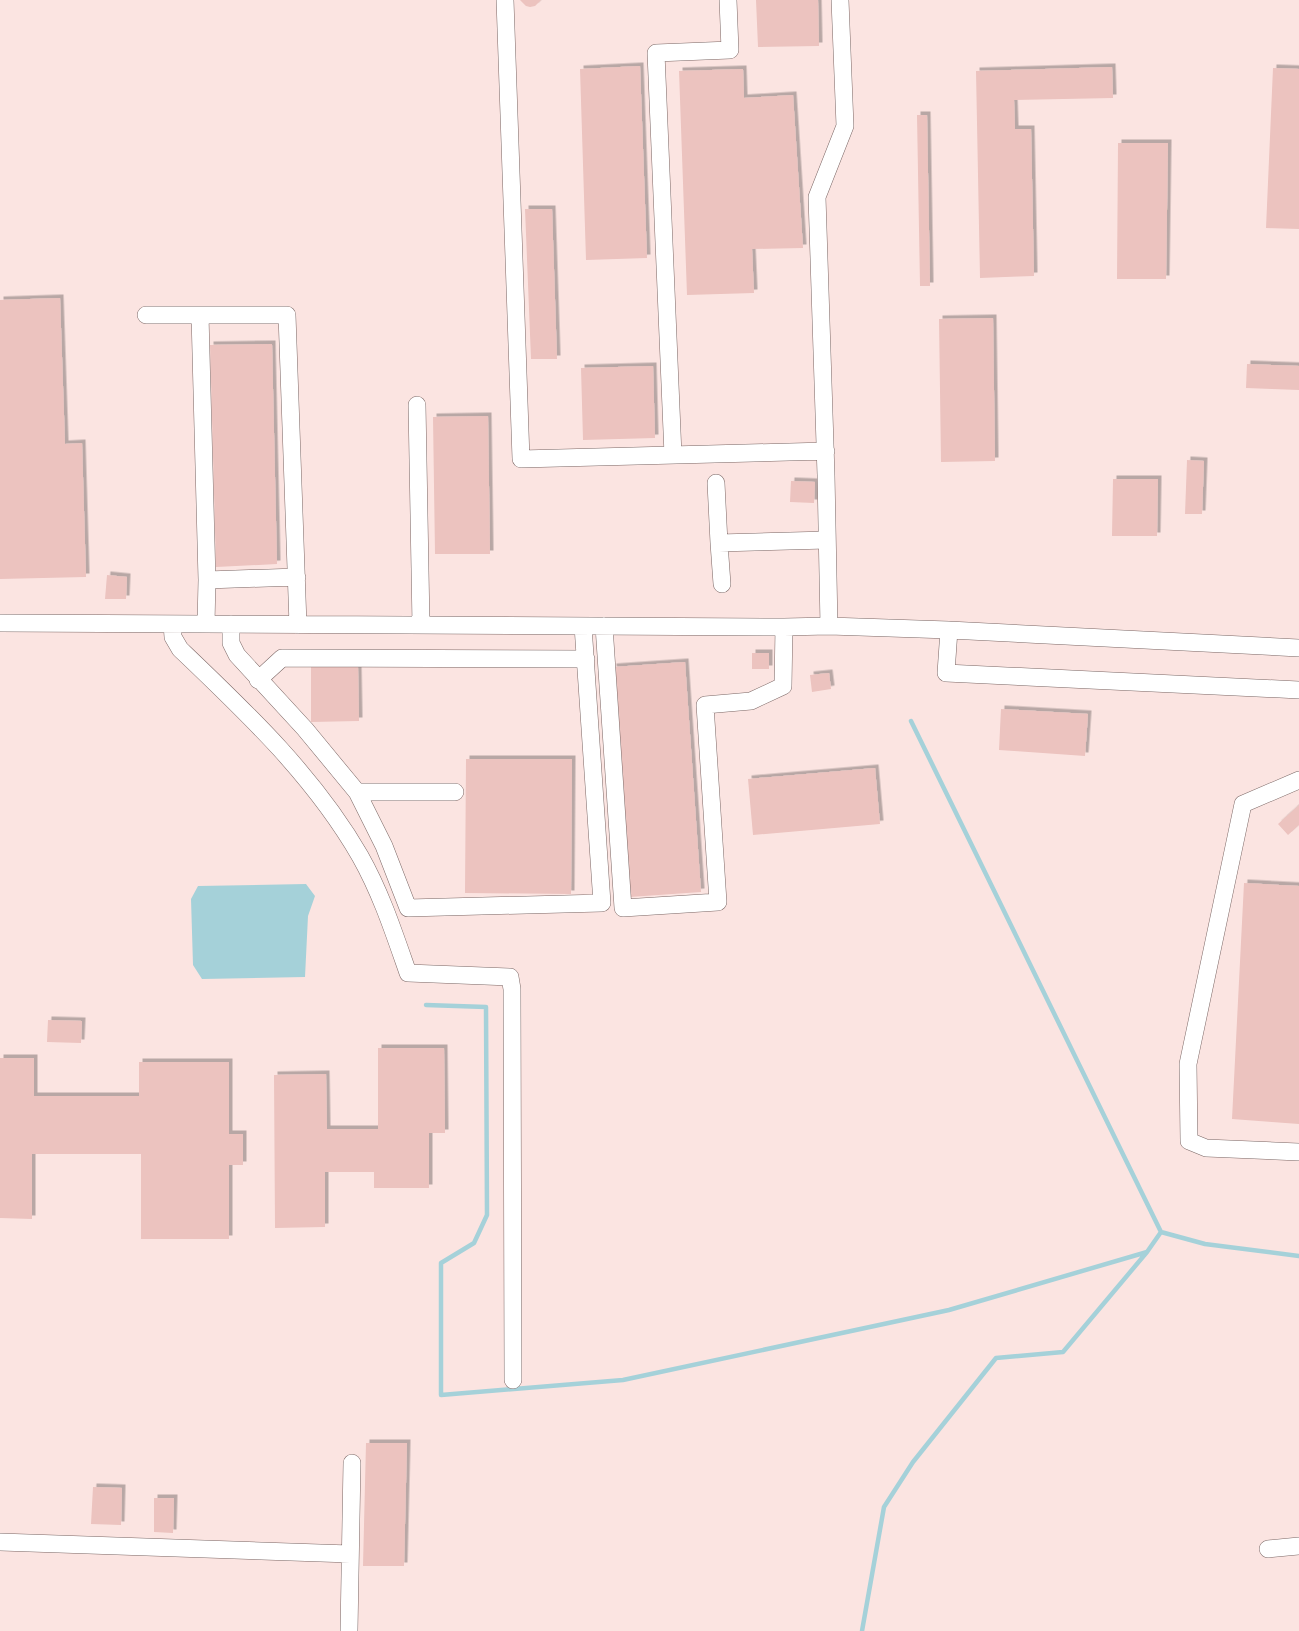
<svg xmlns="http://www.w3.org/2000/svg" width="1299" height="1631" font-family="Raleway,sans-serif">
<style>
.water{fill:#a5d1d9}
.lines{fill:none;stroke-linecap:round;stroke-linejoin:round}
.stream{stroke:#a5d1d9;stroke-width:4.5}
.building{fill:#ecc3bf;filter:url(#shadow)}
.minor-casing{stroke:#7b6765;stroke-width:18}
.minor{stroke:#fff;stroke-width:17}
</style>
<defs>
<filter id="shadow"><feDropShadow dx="3.5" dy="-3.5" stdDeviation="0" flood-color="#0004"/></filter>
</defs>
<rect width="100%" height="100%" fill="#fbe4e1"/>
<!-- water -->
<path class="water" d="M306,884L315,896L308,916L305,977L202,979L193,965L191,899L198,886Z"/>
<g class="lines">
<!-- stream -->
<path class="stream" d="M426,1005L486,1007L487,1215L474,1243L441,1263V1395L623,1380L949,1310L1147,1252L1161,1232L911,721
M1161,1232L1205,1244L1299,1256
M862,1631L884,1507L913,1462L996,1358L1063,1352L1147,1252"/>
</g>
<!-- building -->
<path class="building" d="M520,0H541L535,6L530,7L526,6Z
M756,0H818L819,46L758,47Z
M640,66L647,258L586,260L580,69Z
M1112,67L1113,98L1014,100L1015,129H1031L1034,276L980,278L976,71Z
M1273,68L1299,69V229L1266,228Z
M743,69L744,98L793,95L803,248L752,249L754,293L687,295L679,71Z
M917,115H927L930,286H920Z
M1118,143H1168L1166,279H1117Z
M525,209H552L557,359H531Z
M60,298L65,444L82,443L86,577L0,579V300Z
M993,318L995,461L941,462L939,319Z
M272,344L277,564L216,567L210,345Z
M1247,364L1299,366V390L1246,388Z
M653,366L655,438L583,440L581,368Z
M488,416L490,554H435L433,417Z
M1187,460L1204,461L1202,514H1185Z
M1113,479H1158L1157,536H1112Z
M791,481L815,482L814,503L790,502Z
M107,575L127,577L126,599H105Z
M752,653H769V669H752Z
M685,662L701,892L630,897L613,667Z
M311,667H358L359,721L311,722Z
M829,673L831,689L812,692L810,675Z
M1001,709L1088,714L1085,756L999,750Z
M466,759H572L571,894L465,893Z
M875,768L880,824L753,835L748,779Z
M1299,805V825L1288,835L1278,824Z
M1244,883L1299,886V1124L1232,1119Z
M48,1020L82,1021L81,1043L47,1042Z
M378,1048H444L445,1133H429V1188H374V1172H325V1227L275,1228L274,1075L326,1074L327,1129H378Z
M0,1058H34V1096H139V1062H229V1134H243V1165H229V1239H141V1154H32V1219L0,1218Z
M366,1443H407L404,1566H363Z
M93,1487L122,1488L121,1525L91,1524Z
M154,1498H174L173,1533L154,1532Z"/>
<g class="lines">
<defs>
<path id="minor" d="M505,0L521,459L826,451
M146,315H287L298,625
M200,315L207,580L206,624
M417,405L421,625
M673,455L656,53L730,50L728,0
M716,483L719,543
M207,580L297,577
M722,584L719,543L827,540
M0,623L784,627L829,626L949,630L1299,648
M172,624L173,637L180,649C246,712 314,776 360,856C381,893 394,933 408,973L510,977L512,989L513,1380
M231,624V643L237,655L305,729L357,792L384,846L408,908L602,903L583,626
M604,626L623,908L718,902L705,705L751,701L783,686L784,627
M829,626L826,475L817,197L845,126L840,0
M949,630L946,673L1299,690
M258,680L282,658L586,659
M1299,780L1243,804L1188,1064L1189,1141L1206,1148L1299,1152
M357,792H455
M0,1542L350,1554
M1268,1549L1299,1546
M349,1631L352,1463"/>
</defs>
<!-- minor casing -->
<use href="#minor" class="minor-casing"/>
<!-- minor -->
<use href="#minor" class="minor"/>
</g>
</svg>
